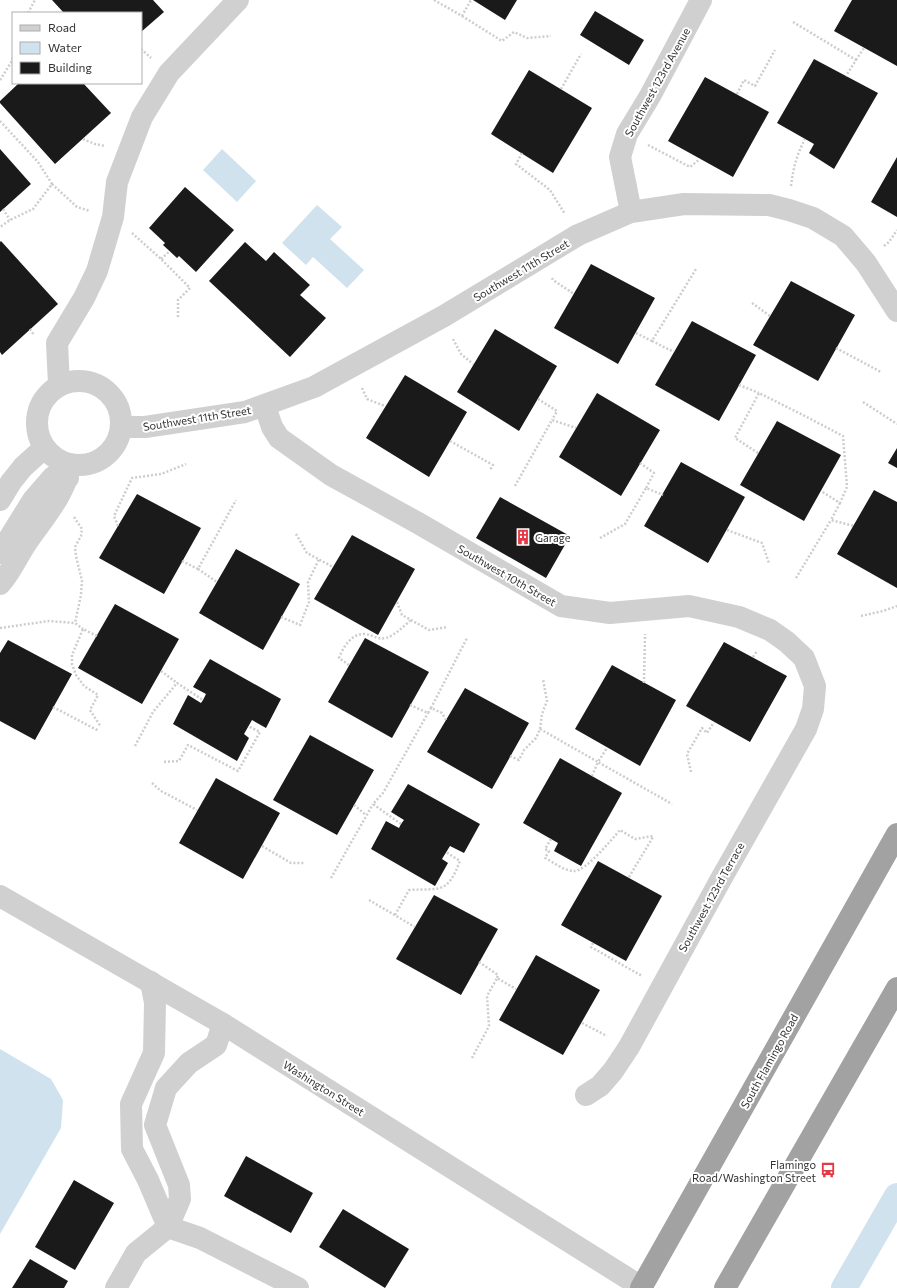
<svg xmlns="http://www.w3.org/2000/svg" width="897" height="1288" font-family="Commissioner,sans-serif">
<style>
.water{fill:#cfe2ee}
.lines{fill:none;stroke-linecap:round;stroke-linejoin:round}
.canal{stroke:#cfe2ee;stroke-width:26}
.building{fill:#1a1a1a}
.path{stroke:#cdcdcd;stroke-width:2.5;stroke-dasharray:2 2;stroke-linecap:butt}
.minor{stroke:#d0d0d0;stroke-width:22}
.tertiary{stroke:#d0d0d0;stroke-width:22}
.trunk{stroke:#a2a2a2;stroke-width:22}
.labels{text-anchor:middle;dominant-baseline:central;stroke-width:4;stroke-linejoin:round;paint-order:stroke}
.street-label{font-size:11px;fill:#333;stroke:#fff}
.poi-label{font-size:11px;fill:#333;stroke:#fff;text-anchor:start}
</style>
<rect width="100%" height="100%" fill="#fff"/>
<!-- water -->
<path class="water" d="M222,149L256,181L237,202L203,170Z
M317,205L342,227L330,239L364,270L347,288L313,257L306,265L282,243Z
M0,1049L51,1079L63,1100L61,1128L0,1234Z"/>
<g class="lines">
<!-- canal -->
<path class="canal" d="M844,1288L897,1196"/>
</g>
<!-- building -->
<path class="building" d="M52,0H153L164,12L141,32V13H64Z
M473,0H517L505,20Z
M852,0H897V66L834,31Z
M595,11L644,40L629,65L580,35Z
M814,59L878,93L834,169L809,153L814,144L777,123Z
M529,70L592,108L553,173L491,134Z
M705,77L769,112L733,177L668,141Z
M19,83H83L111,113L55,164L0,103V101Z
M0,149L31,184L0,212Z
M897,157V217L871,202Z
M185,187L234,230L196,272L179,256L177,258L163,245L165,243L149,228Z
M1,241L58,304L2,355L0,352V242Z
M245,242L266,261L274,252L310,285L300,295L326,318L290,357L209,281Z
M591,264L655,298L618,364L554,328Z
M791,281L855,315L818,381L753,345Z
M692,321L756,355L719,421L655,385Z
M495,329L557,366L519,431L457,392Z
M405,375L467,412L429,477L366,438Z
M597,393L660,430L621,496L559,457Z
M777,421L841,455L804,521L740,485Z
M897,448V468L888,463Z
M681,462L745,497L708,563L644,526Z
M874,490L897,502V588L837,554Z
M137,494L201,528L164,594L99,558Z
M500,497L570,536L546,578L476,538Z
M352,535L415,569L378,635L314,599Z
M236,549L300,584L263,650L199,613Z
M115,604L179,639L142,704L78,668Z
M365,638L429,672L392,738L328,702Z
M8,640L72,674L35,740L0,721V653Z
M724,642L787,676L750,742L686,706Z
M210,659L281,699L266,728L252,720L244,734L249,738L237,761L173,724L188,695L201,703L203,700L206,694L193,687Z
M612,665L676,700L640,766L575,729Z
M465,688L529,723L492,789L427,752Z
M310,735L374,770L337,835L273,800Z
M560,758L622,793L581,866L554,851L558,843L523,823Z
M216,778L280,813L243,879L179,843Z
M408,784L480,824L464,853L450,846L442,859L448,863L435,886L371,849L386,821L399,828L401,824L404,820L391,812Z
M598,861L662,896L626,961L561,925Z
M434,895L498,929L461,995L396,959Z
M536,955L600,990L563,1055L499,1020Z
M246,1156L313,1193L291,1233L224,1196Z
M74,1180L114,1203L75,1270L35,1247Z
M343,1209L409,1249L385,1288L319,1247Z
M30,1259L68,1281L64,1288H12Z"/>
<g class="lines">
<!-- path -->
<path class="path" d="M434,0L462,16L471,0
M28,13L35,0
M462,16L502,41L514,32L527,38L551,36
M793,22L856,60L846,76
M141,49L151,58
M856,60L864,48
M0,80L12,61L13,56
M561,89L581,54
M737,94L744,80L755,86L775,50
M0,121L38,162L52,184L33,209L10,220L0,227
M83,139L95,144L105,146
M648,145L690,167L700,159
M522,153L516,164L550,190L565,214
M52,184L77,207L90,211
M791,186C793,169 797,154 805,139
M3,209L10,220
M132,233L161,259L190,288L178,300V317
M884,246L889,242L897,230
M161,259L170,251
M552,278L553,280L574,294
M752,303L770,316
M30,329L34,335
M636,333L652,341L696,269
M453,339L461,354L473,364
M652,341L674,352
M836,348L881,372
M739,385L759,393
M362,388L367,399L385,406
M538,399L557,411L552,420
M863,402L897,424
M450,441L493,465L490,470
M758,453L735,438L759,393L803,415L843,436L847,487L840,503L821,491
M640,463L654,473L646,488
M515,486L552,420L576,428
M840,503L831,520L854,526
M74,517L82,529L81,536L75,547L76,556L82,581L81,595L75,623L83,629
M118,526L114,516L132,478L161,474L186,464
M727,530L762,543L769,563
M296,534L307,553L333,567
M600,538L625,524L646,488L663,495
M182,561L198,569L236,500
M198,569L217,582
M796,578L831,520
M397,602L402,615L429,630L448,627
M861,616L883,611L897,606
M281,617L300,625L309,602L308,582L319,559
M0,628L49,621L75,623
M97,636L83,629L72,655V664L76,675L84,686L98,695L90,710L101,727
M753,657L757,651
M349,665L339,658C343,647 352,633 365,634C373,635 377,640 386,638C394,636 405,625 411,620
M161,671L177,683
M644,683L645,634
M410,705L428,713L431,708
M53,707L99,731
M446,720L442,713L431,708L467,638
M540,729L598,762L607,748
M135,746L153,712L177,683L203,700
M510,756L519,760L524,750L536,738L540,729L542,714L547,701L543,679
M164,762L179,761L188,745L238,771L260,732L248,726
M691,772L687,754L702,728L707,733L714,722
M592,776L598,762L672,804
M152,783L161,791L197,810
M354,805L366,815
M401,824L373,804L383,793L428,713
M551,839L545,849L549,851L545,858C553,862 564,871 574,871C585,872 612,839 620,830L635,839L653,836
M262,846L291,863H304
M629,877L653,837
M331,878L373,804
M369,900L415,927
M395,915L409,890C440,888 447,895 460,861L446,852
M593,943L591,947L642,976
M479,962L498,975L497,978
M582,1023L607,1036
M472,1058L489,1026L487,996L497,978L516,989"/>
<!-- minor -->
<path class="minor" d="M631,212L620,157L627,134L650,96L701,0
M37 423a42 42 0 1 1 84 0a42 42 0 1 1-84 0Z
M59,385L57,343L84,298L97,271L113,217L117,182L142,117L169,73L238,0
M265,406L272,427L279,438L331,475L418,523L561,606L610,613L689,606L739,617L770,630L787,642L804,658L815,686L813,709L806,729L721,879L629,1047L613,1071L600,1086L586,1095
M121,427H145L245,412L314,387L444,316L578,235L631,212L684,204L769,205L789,210L813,218L843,236L866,263L897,311
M0,500L11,482L23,467L44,448
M0,553L33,500L53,477L68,478
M0,584C9,575 18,556 25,545C43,518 64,497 71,464
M151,982L155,1003L154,1053L131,1104L132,1149L148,1180L168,1227
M168,1227L200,1238L298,1288
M116,1288L136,1253L168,1227L180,1199L179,1185L155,1125L166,1088L189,1063L216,1045L223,1024"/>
<!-- tertiary -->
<path class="tertiary" d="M0,896L223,1024L643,1288"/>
<!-- trunk -->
<path class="trunk" d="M641,1288L897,834
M725,1288L897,988"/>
</g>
<!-- icons -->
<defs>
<symbol id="building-bare" viewBox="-9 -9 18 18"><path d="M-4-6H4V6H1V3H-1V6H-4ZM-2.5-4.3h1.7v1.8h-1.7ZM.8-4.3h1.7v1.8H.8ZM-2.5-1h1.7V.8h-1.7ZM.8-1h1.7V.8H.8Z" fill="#e63946" stroke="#fff" stroke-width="2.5" paint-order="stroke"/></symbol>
<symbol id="bus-bare" viewBox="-9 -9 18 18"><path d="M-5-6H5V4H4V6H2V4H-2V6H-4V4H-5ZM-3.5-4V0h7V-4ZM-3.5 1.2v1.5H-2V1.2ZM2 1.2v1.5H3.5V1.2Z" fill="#e63946" stroke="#fff" stroke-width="2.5" paint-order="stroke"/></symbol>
</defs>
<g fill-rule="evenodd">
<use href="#building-bare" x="512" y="526" width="22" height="22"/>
<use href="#bus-bare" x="817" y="1159" width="22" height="22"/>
</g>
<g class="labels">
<!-- street labels -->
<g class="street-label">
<text transform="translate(657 82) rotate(-61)">Southwest 123rd Avenue</text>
<text transform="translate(521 270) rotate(-31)">Southwest 11th Street</text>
<text transform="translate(197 418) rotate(-9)">Southwest 11th Street</text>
<text transform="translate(507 575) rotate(30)">Southwest 10th Street</text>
<text transform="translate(711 897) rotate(-61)">Southwest 123rd Terrace</text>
<text transform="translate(769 1061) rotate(-61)">South Flamingo Road</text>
<text transform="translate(324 1088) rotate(32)">Washington Street</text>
</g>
<!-- poi labels -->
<g class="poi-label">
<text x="535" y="537">Garage</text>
<text x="816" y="1164" text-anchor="end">Flamingo<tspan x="816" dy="13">Road/Washington Street</tspan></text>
</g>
</g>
<!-- legend -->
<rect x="12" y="12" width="130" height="72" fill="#ffffff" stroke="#adadad"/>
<rect x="20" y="25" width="20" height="6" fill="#d0d0d0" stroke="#adadad"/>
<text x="48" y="32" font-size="12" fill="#333333">Road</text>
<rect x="20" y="42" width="20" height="12" fill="#cfe2ee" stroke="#adadad"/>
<text x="48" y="52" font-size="12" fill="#333333">Water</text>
<rect x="20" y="62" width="20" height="12" fill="#1a1a1a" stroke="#adadad"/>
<text x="48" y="72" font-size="12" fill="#333333">Building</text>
</svg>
